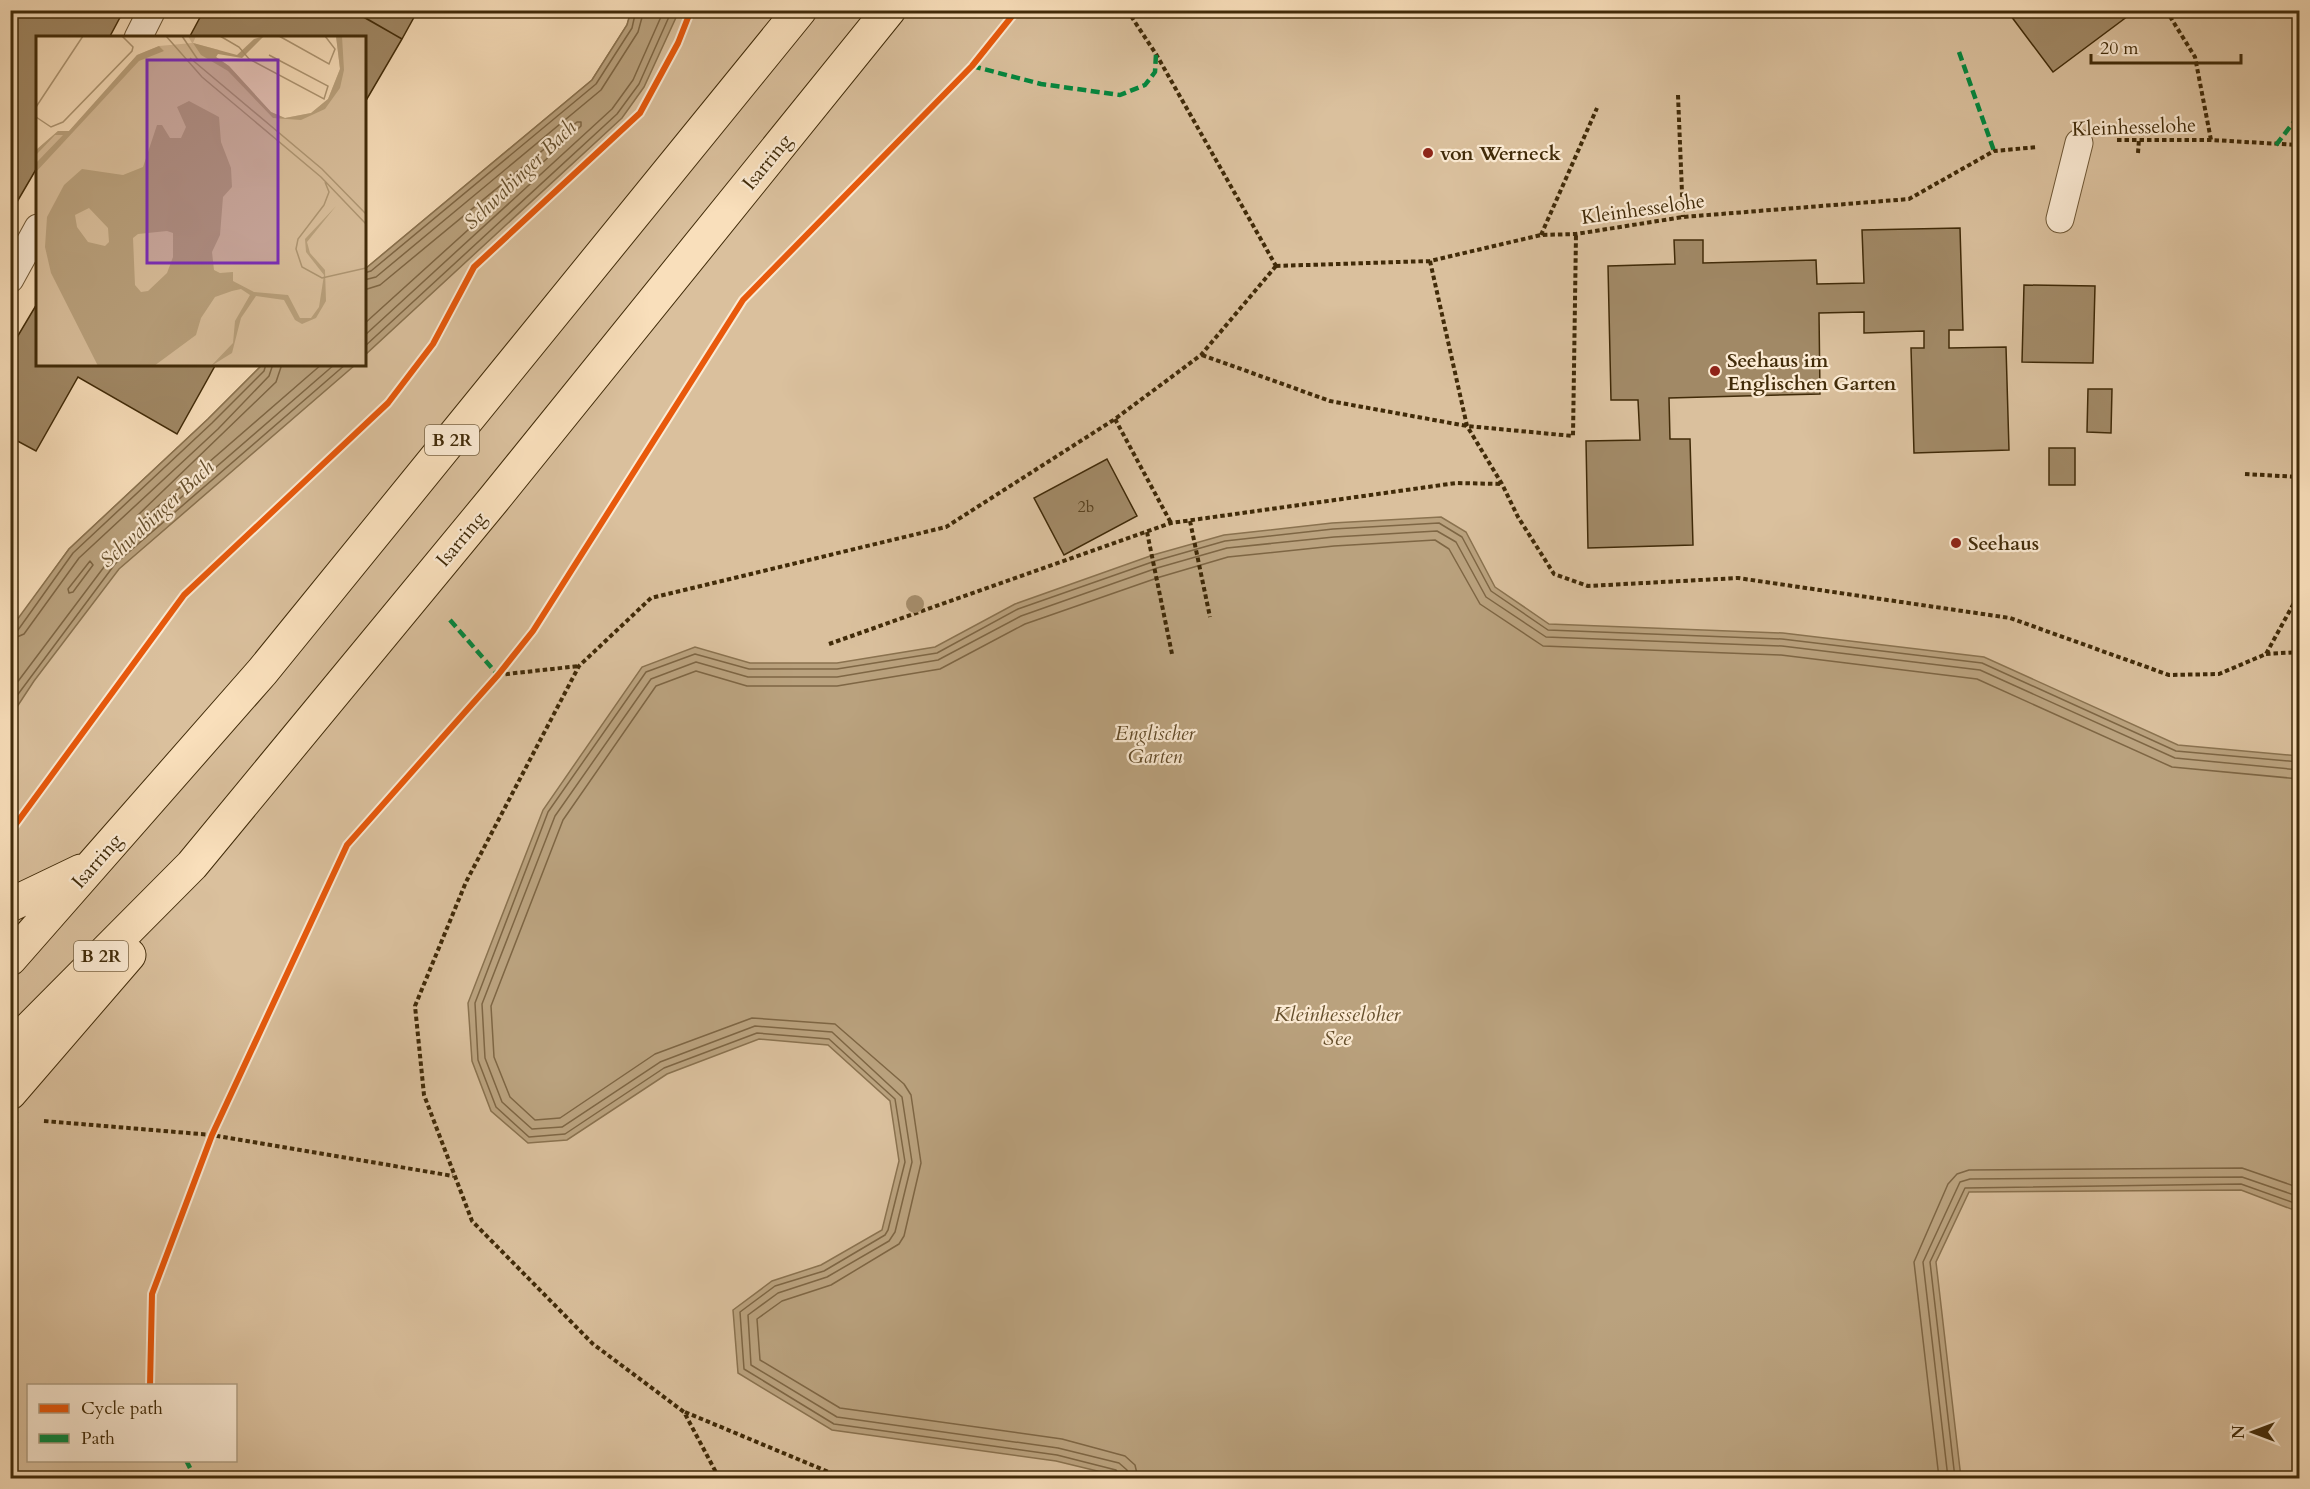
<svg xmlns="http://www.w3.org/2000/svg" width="2310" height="1489" font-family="Cardo,serif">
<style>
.green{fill:#dac09d;stroke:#8e7653;stroke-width:1.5;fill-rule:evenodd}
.water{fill:#baa27e;stroke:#8a724f;stroke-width:1.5}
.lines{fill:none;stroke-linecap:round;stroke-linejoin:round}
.shore{stroke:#7e6644;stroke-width:1.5}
.building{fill:#a18966;stroke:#412b09;stroke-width:1.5}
.lane-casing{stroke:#6f5836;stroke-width:29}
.highway-casing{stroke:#412b09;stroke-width:35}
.path{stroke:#412b09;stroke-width:4;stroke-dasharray:4.5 3;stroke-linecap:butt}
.lane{stroke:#fbead3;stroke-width:27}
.highway{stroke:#f9dfbb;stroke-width:33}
.quiet{stroke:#00873e;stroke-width:4.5;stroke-dasharray:9 4.5;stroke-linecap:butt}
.cycleway-casing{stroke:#fbead3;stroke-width:10}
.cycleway{stroke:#e8590c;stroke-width:6}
.tree{fill:#a58c6a}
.poi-dot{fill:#8f2418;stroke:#fbead3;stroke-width:2}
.labels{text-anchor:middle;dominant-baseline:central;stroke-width:4.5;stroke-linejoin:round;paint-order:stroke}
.number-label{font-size:16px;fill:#594220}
.shield{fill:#fbead3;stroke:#796446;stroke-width:1.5}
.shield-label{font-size:18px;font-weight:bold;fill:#412b09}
.street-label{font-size:20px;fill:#412b09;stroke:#fbead3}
.poi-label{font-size:20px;font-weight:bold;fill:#412b09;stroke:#fbead3;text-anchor:start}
.park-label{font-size:20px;font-style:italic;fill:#604927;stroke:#fbead3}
.water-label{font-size:21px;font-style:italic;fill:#654f2c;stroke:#fbead3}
.inset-road{fill:none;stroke:#af9774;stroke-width:1.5}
.view{fill:#7b2cbf;fill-opacity:0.15;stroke:#7b2cbf;stroke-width:3}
.inset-edge{fill:none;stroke:#412b09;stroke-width:3}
</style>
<rect width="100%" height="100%" fill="#f9dfbb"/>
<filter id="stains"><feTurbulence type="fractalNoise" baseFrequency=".00333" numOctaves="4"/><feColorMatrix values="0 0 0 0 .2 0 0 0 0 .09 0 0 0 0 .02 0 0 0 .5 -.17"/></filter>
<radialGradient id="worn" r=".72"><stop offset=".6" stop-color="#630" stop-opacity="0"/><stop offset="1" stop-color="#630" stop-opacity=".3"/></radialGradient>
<!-- green -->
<path class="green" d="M631,11H2299V1478H11V630L69,549L208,419L262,365L364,364L365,269L592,80L627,25ZM28,1386H236V1460H28Z"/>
<!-- water -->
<path class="water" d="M631,11H679L644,87L622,118L365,355V269L592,80L627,25Z
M262,365H355L119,569L34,681L11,716V628L69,549L208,419Z
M1441,517L1466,532L1495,587L1549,624L1783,633L1984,657L2178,745L2299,756V1212L2241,1190L1969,1192L1936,1262L1961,1478H1126L1056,1461L832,1430L738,1373L733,1310L772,1281L821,1265L882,1230L899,1161L890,1101L828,1045L759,1039L667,1074L567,1140L528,1143L491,1111L472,1061L468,1003L543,810L642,667L695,647L750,663H837L935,647L1015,604L1153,555L1224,535L1332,523Z"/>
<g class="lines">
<!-- shore -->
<path class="shore" d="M364,273L371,271L596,84L632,28L636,10
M364,280L376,277L601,90L638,32L644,10
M364,290L380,285L577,122H581V126L552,154L364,324
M364,336L612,109L633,80L664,10
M364,347L617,114L639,84L672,10
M282,364L276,382L138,515V519L142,520L163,502L322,364
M90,561L93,565L73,592L69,593L68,589Z
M10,632L18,630L73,553L212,423L264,371L266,364
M10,640L24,634L79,558L218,429L269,376L273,364
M10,692L110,559L335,364
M10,705L115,564L346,364
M1121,1478L1116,1470L1057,1455L834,1424L744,1369L740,1312L775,1286L824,1271L885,1235L888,1230L905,1162L895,1099L829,1039L757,1033L664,1068L565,1134L529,1137L496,1107L478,1060L475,1003L548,812L646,672L695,654L749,669H837L937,653L1018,609L1155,561L1225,541L1333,529L1439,523L1462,537L1491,591L1548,630L1782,639L1982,663L2176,751L2300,762
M1129,1478L1127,1470L1119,1463L1058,1448L837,1417L751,1365L748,1315L778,1293L827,1277L889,1241L895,1232L912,1162L902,1097L832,1032L755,1026L660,1062L562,1127L532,1129L502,1102L485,1058L482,1004L555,816L651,679L696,662L748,677H837L938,660L1021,616L1157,568L1227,548L1334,537L1437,531L1456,542L1486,597L1546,637L1782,646L1980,670L2175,758L2300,770
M1138,1478L1135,1465L1125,1456L1062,1439L840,1408L760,1360L757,1319L782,1301L831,1285L899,1244L904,1236L921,1163L911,1095L904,1084L835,1024L752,1018L655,1054L560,1118L535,1120L510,1097L494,1057L491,1006L563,820L656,686L696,671L747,686H837L940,669L1025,624L1160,577L1228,557L1334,546L1435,540L1449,549L1480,604L1543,646L1781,655L1977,679L2172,767L2300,779
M1939,1478L1914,1262L1948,1184L1957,1174L1969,1170L2242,1168L2300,1188
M1948,1478L1923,1262L1960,1182L1970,1179L2242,1177L2300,1197
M1955,1478L1930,1262L1965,1188L2241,1184L2300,1205"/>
</g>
<!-- building -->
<path class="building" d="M17,10H124L109,38H38V166L10,214V22Z
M204,10H352L402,39L364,104V38H189Z
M357,10H418L402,39L356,13Z
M2018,10H2136L2053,72L2011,16Z
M1960,228L1963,330H1949V348L2006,347L2009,450L1914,453L1911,348H1924V331L1864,333V312L1819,313L1820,394L1669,398L1670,439H1690L1693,545L1588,548L1586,441L1640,440L1638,400H1611L1608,266L1675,264L1674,240H1703V263L1816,260L1817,284L1864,283L1862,230Z
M2024,285L2095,286L2093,363L2022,362Z
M38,302V364H216L177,434L78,377L36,451L10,437V386L13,382L10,380V349Z
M2088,389H2112L2111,433L2087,432Z
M2049,448H2075V485H2049Z
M1107,459L1137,516L1064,555L1034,498Z"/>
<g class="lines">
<defs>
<path id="lane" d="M138,38L152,10
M2060,219L2079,143
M10,279L38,228"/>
<path id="highway" d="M10,905L81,871
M10,959L262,672L800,10
M10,1048L192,865L494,499L889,10
M10,1093L129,955"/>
</defs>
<!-- lane casing -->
<use href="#lane" class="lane-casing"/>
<!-- highway casing -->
<use href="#highway" class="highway-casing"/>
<!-- path -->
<path class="path" d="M1127,10L1156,54L1276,266
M2166,10L2195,57L2211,140
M1678,95L1683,217
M2117,140H2211L2300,145
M2138,153L2139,139
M1541,235L1597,108
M1430,261L1467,426L1502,484L1518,517L1554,574L1588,586L1738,578L2010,618L2169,675L2219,674L2266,654L2300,592
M1276,266L1430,261L1541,235L1576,234L1683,217L1909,199L1994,151L2038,147
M1202,355L1330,401L1467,426L1573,436L1576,234
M1115,419L1171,523
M2245,474L2300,477
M1190,521L1210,617
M1147,532L1172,654
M829,644L1171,523L1456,483L1502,484
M2266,654L2300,652
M498,675L579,666
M44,1121L212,1135L453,1176
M685,1412L843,1478
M719,1478L684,1412L593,1344L472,1221L424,1095L415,1006L466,882L579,666L651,598L946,527L1115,419L1201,355L1276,266"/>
<!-- lane -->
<use href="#lane" class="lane"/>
<!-- highway -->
<use href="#highway" class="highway"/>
<!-- quiet -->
<path class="quiet" d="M1959,52L1994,151
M972,66L1041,84L1120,95L1145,85L1155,72L1156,54
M2276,145L2300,114
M450,620L498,675
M10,1126L19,1119
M186,1460L195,1478"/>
<defs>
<path id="cycleway" d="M10,832L184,595L388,403L433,344L474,267L640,113L678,43L691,10
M150,1386L152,1294L212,1135L347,845L498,675L533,631L743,300L972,66L1017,10"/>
</defs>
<!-- cycleway casing -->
<use href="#cycleway" class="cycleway-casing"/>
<!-- cycleway -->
<use href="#cycleway" class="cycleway"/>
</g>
<!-- trees -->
<circle class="tree" cx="915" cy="604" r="9"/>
<!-- markers -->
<g class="poi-dot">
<circle cx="1428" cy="153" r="6"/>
<circle cx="1715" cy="371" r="6"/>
<circle cx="1956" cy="543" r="6"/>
</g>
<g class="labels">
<!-- number labels -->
<g class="number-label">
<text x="1086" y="507">2b</text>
</g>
<!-- shield labels -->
<g class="shield">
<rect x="425" y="425" width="54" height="30" rx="4.5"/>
<rect x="74" y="941" width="54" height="30" rx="4.5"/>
</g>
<g class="shield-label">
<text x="452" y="440">B 2R</text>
<text x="101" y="956">B 2R</text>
</g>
<!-- street labels -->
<g class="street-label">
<text transform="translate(2134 127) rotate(-2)">Kleinhesselohe</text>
<text transform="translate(767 162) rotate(-51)">Isarring</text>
<text transform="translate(1643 209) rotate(-8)">Kleinhesselohe</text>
<text transform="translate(461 539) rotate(-50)">Isarring</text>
<text transform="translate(97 861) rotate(-49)">Isarring</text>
</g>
<!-- poi labels -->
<g class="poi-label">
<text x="1440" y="153">von Werneck</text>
<text x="1727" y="360">Seehaus im<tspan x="1727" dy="23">Englischen Garten</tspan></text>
<text x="1968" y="543">Seehaus</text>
</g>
<!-- park labels -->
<g class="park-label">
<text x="1155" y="733">Englischer<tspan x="1155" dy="23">Garten</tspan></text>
</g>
<!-- water labels -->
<g class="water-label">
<text transform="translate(520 175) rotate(-44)">Schwabinger Bach</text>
<text transform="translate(157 514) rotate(-43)">Schwabinger Bach</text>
<text x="1337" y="1014">Kleinhesseloher<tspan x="1337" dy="24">See</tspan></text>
</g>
</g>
<!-- overview -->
<g transform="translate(36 36)">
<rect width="330" height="330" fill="#f9dfbb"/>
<path d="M152,0H160L157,7L183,14L180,21L193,30L235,76L249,82L275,77L292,63L304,33L300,0H330V330H0V114L22,95H33L101,19L123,10L156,7Z" fill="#dac09d"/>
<path d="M228,0L206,22L182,18L180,21L193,30L235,76L249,82L275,77L292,63L304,33L300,0H306L308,34L304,52L289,73L265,84L237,82L192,35L165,19L157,7L201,19L218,3ZM123,10L128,15L103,25L0,136V127L27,99H19L0,119V114L22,95H33L101,19ZM153,65L183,81L185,106L195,132L196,151L187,161L184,199L176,216L178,234L184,237L197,236V245L218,256L252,259L264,282H275L283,271L288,239L270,216L269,203L300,170L271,206L274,217L289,234L290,265L280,282L266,288L259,284L248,264L220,260L205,282L196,317L175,330L197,307L199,285L214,259L205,253L196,255L179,261L165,282L160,299L118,330H62L15,237L9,211L11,181L28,149L46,133L87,139L107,131L121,89H126L134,102H145L150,91L141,71ZM53,172L72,192L73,206L69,210L52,206L41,191L39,179ZM131,195L137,197V221L131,237L112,255L105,256L99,249L97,202L102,198Z" fill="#baa27e" fill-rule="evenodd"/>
<path class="inset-road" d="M130,0L166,41L285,141L330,188M146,0L162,24M184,0L203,11L213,23L288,63L292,50L233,19M243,0L293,28L299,13L289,0M154,22L286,133L330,178M0,71L47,0M0,81L15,91L27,86L96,15L97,11L86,0M288,169L262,203L260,213L266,231L286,242L330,232M288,169L293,156L289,146"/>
<path class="view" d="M111,24H242V227H111Z"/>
<rect width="330" height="330" class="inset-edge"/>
</g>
<!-- margin -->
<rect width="2310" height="1489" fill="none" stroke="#f9dfbb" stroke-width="36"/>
<rect x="12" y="12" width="2286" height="1465" fill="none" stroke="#412b09" stroke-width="3"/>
<rect x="18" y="18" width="2274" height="1453" fill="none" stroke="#412b09" stroke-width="1.5"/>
<!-- legend -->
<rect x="27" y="1384" width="210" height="78" fill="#fbead3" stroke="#b19e82" stroke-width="1.5"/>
<rect x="39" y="1404" width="30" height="9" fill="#e8590c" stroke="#b19e82" stroke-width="1.5"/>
<text x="81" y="1414" font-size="18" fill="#412b09">Cycle path</text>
<rect x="39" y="1434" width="30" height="9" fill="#00873e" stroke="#b19e82" stroke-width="1.5"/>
<text x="81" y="1444" font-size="18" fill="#412b09">Path</text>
<!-- north arrow -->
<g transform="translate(2253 1432) rotate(270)" stroke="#fbead3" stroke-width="4.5" paint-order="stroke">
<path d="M0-4.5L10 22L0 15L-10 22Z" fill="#412b09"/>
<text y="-9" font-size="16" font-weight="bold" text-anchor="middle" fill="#412b09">N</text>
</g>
<!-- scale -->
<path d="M2091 54v9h150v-9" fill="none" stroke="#412b09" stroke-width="3"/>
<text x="2100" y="54" font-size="18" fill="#412b09" stroke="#fbead3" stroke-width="4.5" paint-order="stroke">20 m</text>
<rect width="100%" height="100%" filter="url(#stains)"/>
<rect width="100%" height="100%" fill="url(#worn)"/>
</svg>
